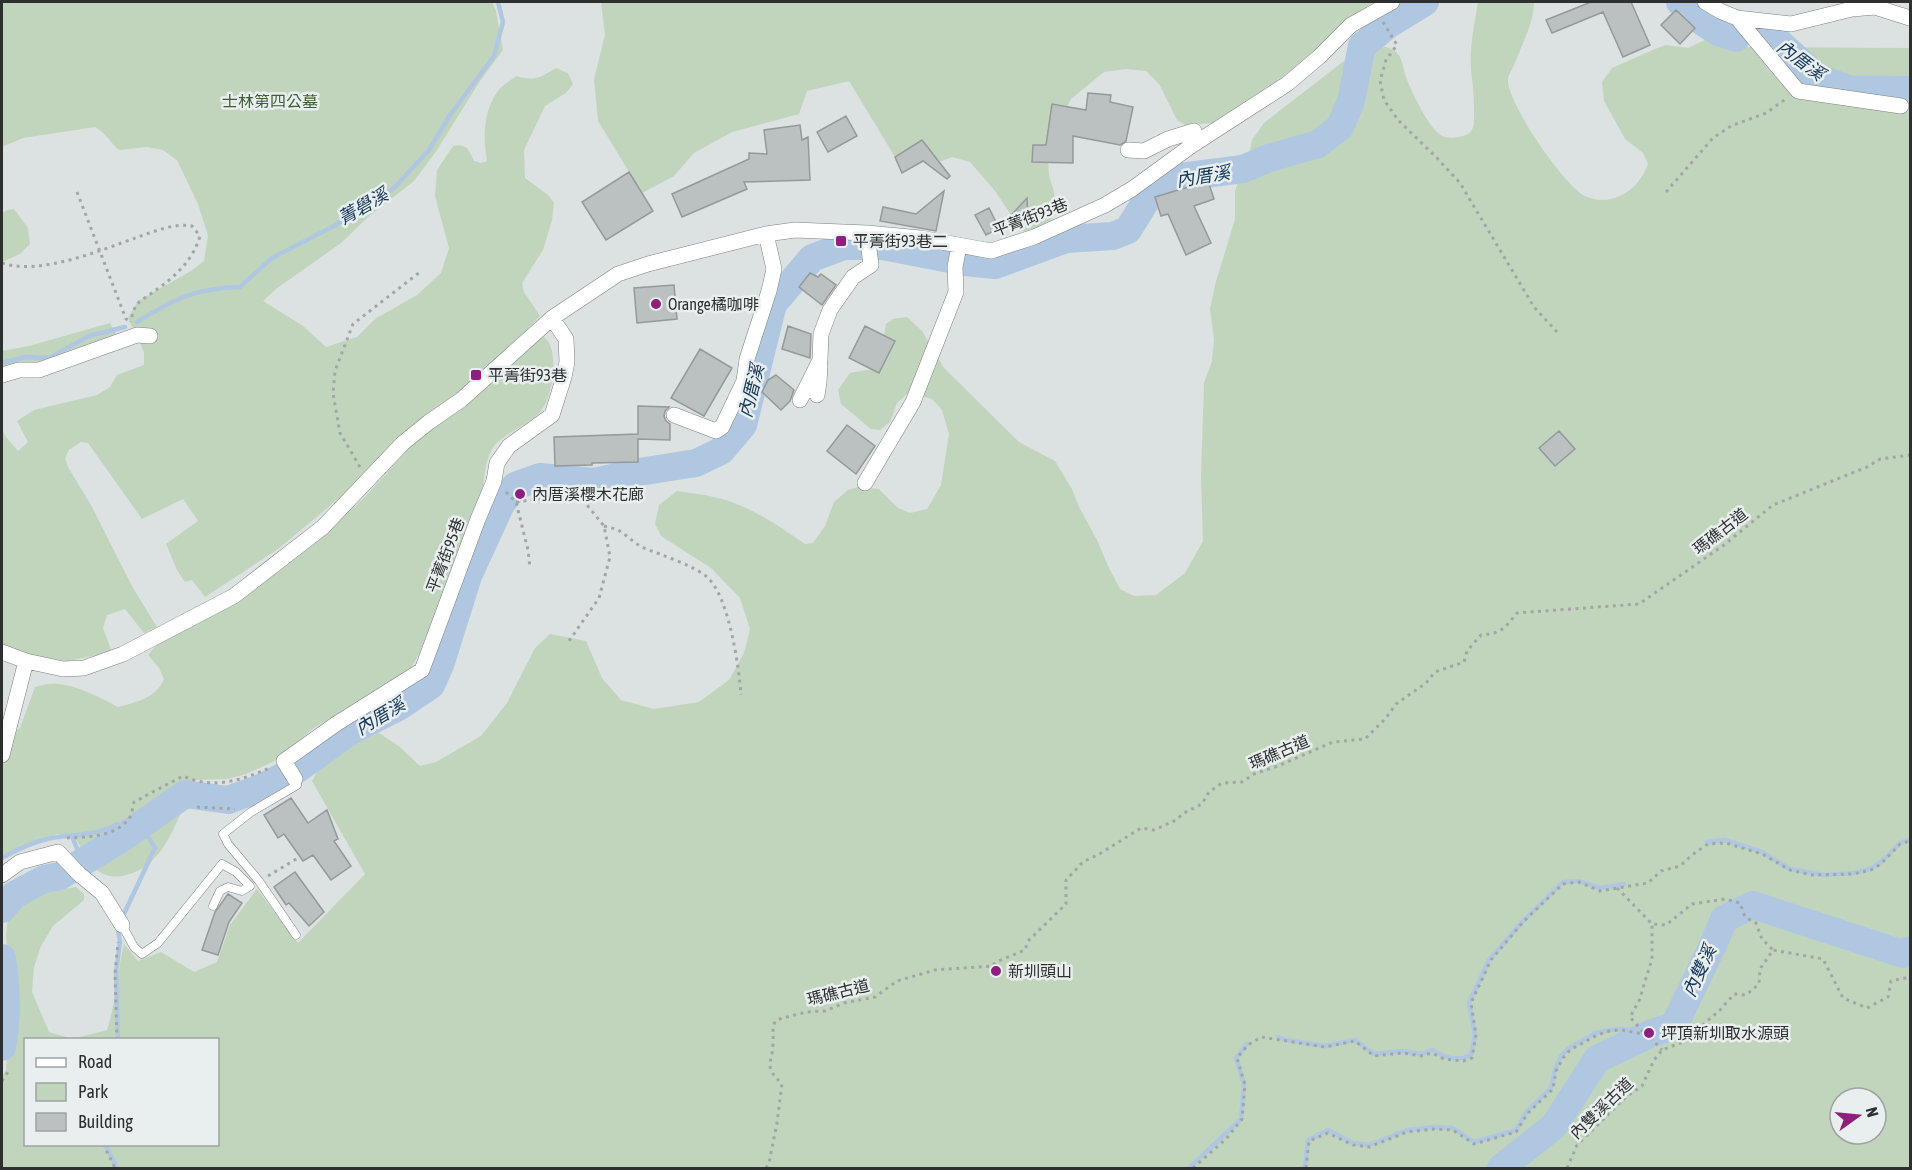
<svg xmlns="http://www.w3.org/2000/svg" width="1912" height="1170" font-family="'Asap Condensed','Noto Sans TC',sans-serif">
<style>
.green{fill:#c1d5bd;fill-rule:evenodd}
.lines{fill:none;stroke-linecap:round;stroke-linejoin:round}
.stream{stroke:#b0c7e1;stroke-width:4.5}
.river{stroke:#b0c7e1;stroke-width:28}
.building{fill:#bbc0c1;stroke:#94999a;stroke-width:1.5}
.lane-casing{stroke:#7d8282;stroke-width:9}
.street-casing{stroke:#7d8282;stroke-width:16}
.path{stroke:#a2a6a6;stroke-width:3;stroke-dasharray:3 4.5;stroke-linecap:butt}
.lane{stroke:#fff;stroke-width:8}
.street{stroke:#fff;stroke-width:15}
.poi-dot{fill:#901e7f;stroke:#e9eeee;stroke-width:2}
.labels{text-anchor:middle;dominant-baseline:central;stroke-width:5;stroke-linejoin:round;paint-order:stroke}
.park-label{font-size:16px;fill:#3f6037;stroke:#e9eeee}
.street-label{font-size:16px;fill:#2e3030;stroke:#e9eeee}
.poi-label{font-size:16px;fill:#2e3030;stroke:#e9eeee;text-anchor:start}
.water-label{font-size:18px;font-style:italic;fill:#14375a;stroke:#e9eeee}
</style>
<rect width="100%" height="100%" fill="#dce1e1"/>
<!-- green -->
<path class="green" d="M2,2H492L496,11L503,50L480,81L437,150L414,181L368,217L341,243L276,289L263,301L303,326L326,347L357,337L375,319L417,295L441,273L449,248L435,196L437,170L453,146C467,144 468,148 474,161L481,163L487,161C483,138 483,111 498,91C502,85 511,80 517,76C535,82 541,77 556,68L568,73L573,84L566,93L545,106L524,150L525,178L548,195L554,203L552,220L543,250L522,283L524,292L540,316L522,335L355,485L278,549L205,597L192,580L185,582L177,570L166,544L198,521L183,499L142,519L88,443L81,442L69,450L65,458L68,467L92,507L133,588L157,627L144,633L125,609L107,615L103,628L112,652L67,661L34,656L2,646V429L6,437L18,451L28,442L17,421L34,410L97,395L110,387L117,375L144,365V352L128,318L138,301L191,271L204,261L208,236L198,204L177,160L163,150L147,147L119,150C110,142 106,133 95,127L23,138L2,147Z
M601,2H1373L1347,20L1310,56L1262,92L1214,123L1185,125L1177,120L1159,84L1146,71L1126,69L1104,72L1071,99L1047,145L1049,175L1054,192L1055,212L1051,220L1028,232L1022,231L995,191L970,162L952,157L939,162L922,140L895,157L849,81L807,91L799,114L732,132L694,153L674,176L642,193L598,121L594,79L605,35Z
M1478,2H1534C1534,23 1522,43 1515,63C1513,68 1508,75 1508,80C1507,103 1566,189 1587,197C1615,207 1639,189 1648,164L1643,153L1625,139L1604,101L1602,82L1612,68L1655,49L1666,45L1688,48L1709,38L1744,47L1910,48V1168H2V1077L6,1070L11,1013L6,935L9,909L22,898L39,893L76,887L84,894V900L53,926L41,946L34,967L32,992L49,1032L73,1039L107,1030C116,1002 117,973 124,944L138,961L161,952L194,972L217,962L230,925L257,889L298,943L365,874L312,781L322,763L344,749L379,733L400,747L420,766L436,762L481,736L507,703L535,648L550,634L586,641L602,678L621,700L654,709L699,702L729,680L744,653L750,629L740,598L711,568L661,536L655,524L659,505L677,491C689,493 702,494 714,497C747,504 778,525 805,544L813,543L825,526L834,502L848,490L858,487L879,489L898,508L910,513L927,509L941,485L949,434L942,410L932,399L909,392L897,403L890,422L880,430L871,429L841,404L838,390L850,373L872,369L884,336L886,324L893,319L907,317L922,331L944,368L1019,442L1055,461L1072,489L1079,507L1097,540L1108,566L1120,589L1134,596L1156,595L1185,573L1203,541L1201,477L1204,383L1212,361L1214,339L1210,309L1215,285L1235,219V191L1240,176L1248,161L1252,140L1264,123L1349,57C1361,48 1382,41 1396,52C1403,58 1403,69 1406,77C1411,91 1428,127 1441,135C1446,139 1457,138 1463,136C1471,134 1474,129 1474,120C1474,106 1474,92 1472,79C1468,53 1474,27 1478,2ZM26,1040H218V1144H26ZM1840,1098H1876V1134H1840Z
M14,209L28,228L30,244L20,254L2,262V213L7,210Z
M110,323L117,335L2,377V351L29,346Z
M543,336C544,337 549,342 549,343C558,360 552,400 539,413C527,425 505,433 494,446C485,459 484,476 483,491L420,652L410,670L311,730L277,760L246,774L227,779L193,780C180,813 166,867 126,875C115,878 105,877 96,869C87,861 81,847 75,838L57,834L2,856V741L20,728L35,687C40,686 45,684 50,684C69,681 102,698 118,707C137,702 156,698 164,679L159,668L148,655L162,639L316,541L363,499L411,446L493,381Z"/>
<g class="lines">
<!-- stream -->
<path class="stream" d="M137,322C174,299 196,288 240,287L272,258L334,226L394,188L429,150L450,115L494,56L503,22L498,2
M2,363L25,357L49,358L89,336L125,327
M73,839L83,863
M1707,842L1725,840L1762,852L1790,869L1824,875L1853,873L1870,869L1881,862L1900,843L1910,839
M2,858C18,849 39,839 59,837C80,834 98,835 117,824
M123,916L155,848L141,825L131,820
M118,930L120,942L116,973L118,1040
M1278,1037L1286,1040L1325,1046L1355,1040L1374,1054L1403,1051L1421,1054L1432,1050C1445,1058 1457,1062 1471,1055L1475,1035L1469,1003L1489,960L1523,921L1563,882L1579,881L1600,888L1624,884
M105,1144L117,1168
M1508,1162L1515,1168
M1189,1168L1241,1119L1244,1084L1236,1058L1247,1044
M1303,1168L1305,1167L1308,1140L1328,1130L1353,1143L1369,1145L1407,1130L1434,1127L1453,1128L1474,1142L1516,1130L1527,1111L1551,1088L1555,1070L1561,1056L1569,1048L1596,1033L1609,1030L1622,1029L1652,1033"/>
<!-- river -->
<path class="river" d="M1680,2L1704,23L1718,32L1736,38
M1762,37L1775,39L1817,77L1848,89L1910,90
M2,909L14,895L44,879L60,876L122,838L185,794L228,800L261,788L299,768L349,732L398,707L431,685L440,665L468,576L501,504L515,486L540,477L594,482L639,472L696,463L721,451L743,425L773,304L812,258L844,246H883L965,262L995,265L1066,239L1113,236L1128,230L1155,186L1180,177L1243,169L1269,158L1318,144L1340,127L1351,101L1362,46L1389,24L1425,2
M2,958C6,988 8,1016 2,1047
M1501,1168L1554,1126L1597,1059L1652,1033L1674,1026L1713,945L1724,919L1753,905L1903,954L1910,950"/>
</g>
<!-- building -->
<path class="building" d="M1591,2H1631L1650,45L1623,57L1603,12L1552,33L1546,20Z
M1676,10L1695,28L1680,44L1661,25Z
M1088,93L1111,95L1110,102L1133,107L1126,141L1120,145L1073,136V163L1032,162L1033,145H1046L1052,104L1086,110Z
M846,116L857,136L828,152L817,132Z
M800,125L802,140L808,137L810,180L744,182L747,189L682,217L672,194L749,159V153L767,154L764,130Z
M922,140L950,176L947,179L923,161L902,173L895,157Z
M629,172L653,211L606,240L582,202Z
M1208,181L1214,199L1194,206L1211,243L1186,255L1168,214L1161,216L1155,197Z
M944,191L936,231L880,221L883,207L916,214Z
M1027,198L1028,221L1005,222Z
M989,208L999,228L986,235L975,215Z
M810,273L818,277L821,274L836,285L822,305L799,287Z
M674,285L677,319L637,323L634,288Z
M788,326L811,334L810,358L782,349Z
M865,326L895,341L879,373L849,358Z
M700,349L732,368L704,416L671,398Z
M776,375L794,390L790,401L781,410L762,392L768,380Z
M638,406L669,407L665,411L664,416L666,421L670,424V440L638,439V462L592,463V465L555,466L554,437L638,434Z
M847,425L875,446L856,474L827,451Z
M1559,431L1575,449L1555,466L1539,448Z
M291,798L308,823L327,810L338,839L334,841L351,866L331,880L313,855L303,861L284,834L278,838L264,815Z
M295,872L324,912L309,926L289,903L286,905L274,887Z
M228,894L242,903L229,922L218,955L202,950L215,912Z"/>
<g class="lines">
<defs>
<path id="lane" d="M295,779L297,785L251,812L223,834L228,844L259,881L296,935
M122,925L134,947L142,954L158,943L222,864L236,872L250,886L242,891L228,887L220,891L213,906"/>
<path id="street" d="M1705,2L1720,11L1737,18L1791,24L1852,9L1875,7L1910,18
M1737,18L1798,91L1901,106
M1128,150L1144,151L1168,139L1194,131L1191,146
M2,375L19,370H39L137,335L150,336
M817,395L819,382L820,366
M800,400L820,360L821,334L830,310L853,277L871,265L867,233
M674,415L716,431L722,427L744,381L747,359L769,291L774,269L766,234
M865,483L913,402L956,292L955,267L959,246
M2,652L26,661L63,669L84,668L123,654L234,596L323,527L403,443L429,422L461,400L552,318L618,274L648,264L766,234L795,230L867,233L920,238L991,251L1034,237L1105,205L1132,189L1191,146L1287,84L1319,57L1351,25L1392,2
M2,755L26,661
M295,779L284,761L336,724L422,670L478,519L494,481L497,463L509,446L552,415L564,377L567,362L566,339L552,318
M2,875L20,862L58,852L79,874L102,893L122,925"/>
</defs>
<!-- lane casing -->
<use href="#lane" class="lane-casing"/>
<!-- street casing -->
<use href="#street" class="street-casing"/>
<!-- path -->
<path class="path" d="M1383,22L1397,45L1386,60L1380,81L1384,100L1398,120L1436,157L1460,183L1534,307L1558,333
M77,192L126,319L130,321
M1666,192L1713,138L1731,126L1766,113L1787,98
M2,263C40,276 101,250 138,237C156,231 173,223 192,226L200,236C193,260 176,276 156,290C150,295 142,299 137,304C133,310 132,316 131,322
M360,467L340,433L333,393L335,371L353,324L420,272
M506,492L516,502L528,550L530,568
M516,502L567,495L583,500L604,526L610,557L599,598L569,641
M604,526C610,528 616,528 621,532C629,537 635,544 644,548C661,555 693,565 707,577C729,596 739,667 741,695
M197,807L235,809
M67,838C88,837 117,837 130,817C132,813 133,806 134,802L183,776C214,790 242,780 272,767
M268,876L298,858
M1617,888L1652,924L1666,925L1692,904L1725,899L1740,903L1745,917L1756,923L1762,939L1773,950
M1643,1032L1630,1017L1639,1001L1652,959V924
M117,1040L115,974L118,942
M2,1081L10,1069
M103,1144L115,1168
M766,1168L769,1163L777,1123L782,1084C763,1065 772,1066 773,1044C774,1035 771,1029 776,1020L806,1012L825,1011L844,1003L875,997L897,981L935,970L992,966L996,962L1025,950L1028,941L1066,904V880L1083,862L1101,853L1141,828L1154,830L1176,820L1184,813L1202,804L1209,792L1222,783L1242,782L1254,774L1278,766L1333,742L1365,739L1386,718L1396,704L1426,683L1435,672L1464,662L1467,651L1481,635C1502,633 1504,629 1517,613L1639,604L1724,545L1773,505L1867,467L1880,459L1910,455
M1193,1168L1226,1139L1242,1119L1245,1085L1237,1058L1248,1045L1261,1037L1325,1047L1355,1041L1374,1056L1403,1053L1421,1056L1432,1053L1444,1059L1463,1061L1472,1058L1476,1035L1471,1003L1491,960L1523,922L1563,884L1579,882L1600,891L1648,883L1661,871L1680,866L1692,855L1708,844L1726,843L1762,854L1790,870L1812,875L1853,874L1871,870L1881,864L1900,844L1910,841
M1306,1168L1309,1141L1328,1133L1353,1145L1369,1147L1407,1132L1434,1129L1453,1130L1474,1144L1516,1132L1528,1113L1553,1089L1556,1071L1563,1058L1570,1050L1597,1035L1609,1031L1622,1030L1648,1035L1662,1050
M1567,1168L1577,1145L1626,1097L1642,1086L1654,1060L1662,1050L1683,1042L1720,1010L1734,994L1746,995L1759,984L1760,969L1773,950L1823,959L1843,998L1867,1008L1888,997L1891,981L1910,977"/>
<!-- lane -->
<use href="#lane" class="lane"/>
<!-- street -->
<use href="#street" class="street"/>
</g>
<!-- markers -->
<g class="poi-dot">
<rect x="835" y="235" width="12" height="12" rx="3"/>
<circle cx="656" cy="304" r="6"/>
<rect x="470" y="369" width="12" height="12" rx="3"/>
<circle cx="520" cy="494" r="6"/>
<circle cx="996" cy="971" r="6"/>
<circle cx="1649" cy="1033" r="6"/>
</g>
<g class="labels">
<!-- park labels -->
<g class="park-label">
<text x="270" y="101">士林第四公墓</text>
</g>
<!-- street labels -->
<g class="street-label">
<text transform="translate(1030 217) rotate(-21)">平菁街93巷</text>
<text transform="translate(1720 531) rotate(-38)">瑪礁古道</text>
<text transform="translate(445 555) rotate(-69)">平菁街95巷</text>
<text transform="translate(1279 752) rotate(-23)">瑪礁古道</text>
<text transform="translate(838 992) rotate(-14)">瑪礁古道</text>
<text transform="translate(1601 1108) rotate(-44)">內雙溪古道</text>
</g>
<!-- poi labels -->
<g class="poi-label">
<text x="853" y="241">平菁街93巷二</text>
<text x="668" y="304">Orange橘咖啡</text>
<text x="488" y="375">平菁街93巷</text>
<text x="532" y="494">內厝溪櫻木花廊</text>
<text x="1008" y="971">新圳頭山</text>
<text x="1661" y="1033">坪頂新圳取水源頭</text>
</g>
<!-- water labels -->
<g class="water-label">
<text transform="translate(1801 60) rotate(37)">內厝溪</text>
<text transform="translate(1203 176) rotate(-9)">內厝溪</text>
<text transform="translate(363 206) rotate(-30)">菁礐溪</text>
<text transform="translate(751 391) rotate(-76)">內厝溪</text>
<text transform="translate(380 716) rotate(-31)">內厝溪</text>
<text transform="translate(1699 971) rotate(-65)">內雙溪</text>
</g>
</g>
<!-- border -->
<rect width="1912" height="1170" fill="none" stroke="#2e3030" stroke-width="6"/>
<!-- legend -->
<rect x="24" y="1038" width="195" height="108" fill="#e9eeee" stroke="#9ea2a2" stroke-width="1.5"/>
<rect x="36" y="1058" width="30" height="9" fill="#ffffff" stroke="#9ea2a2" stroke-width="1.5"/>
<text x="78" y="1068" font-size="18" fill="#2e3030">Road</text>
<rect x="36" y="1083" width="30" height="18" fill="#c1d5bd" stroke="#9ea2a2" stroke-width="1.5"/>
<text x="78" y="1098" font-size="18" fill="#2e3030">Park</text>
<rect x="36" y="1113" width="30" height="18" fill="#bbc0c1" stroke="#9ea2a2" stroke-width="1.5"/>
<text x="78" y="1128" font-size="18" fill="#2e3030">Building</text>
<!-- north arrow -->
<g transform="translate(1858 1116) rotate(75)"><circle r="28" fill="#e9eeee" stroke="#9ea2a2" stroke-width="1.5"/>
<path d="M0-4.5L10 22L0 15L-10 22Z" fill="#901e7f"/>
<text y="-9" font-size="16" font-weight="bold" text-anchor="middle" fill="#2e3030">N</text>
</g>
</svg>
